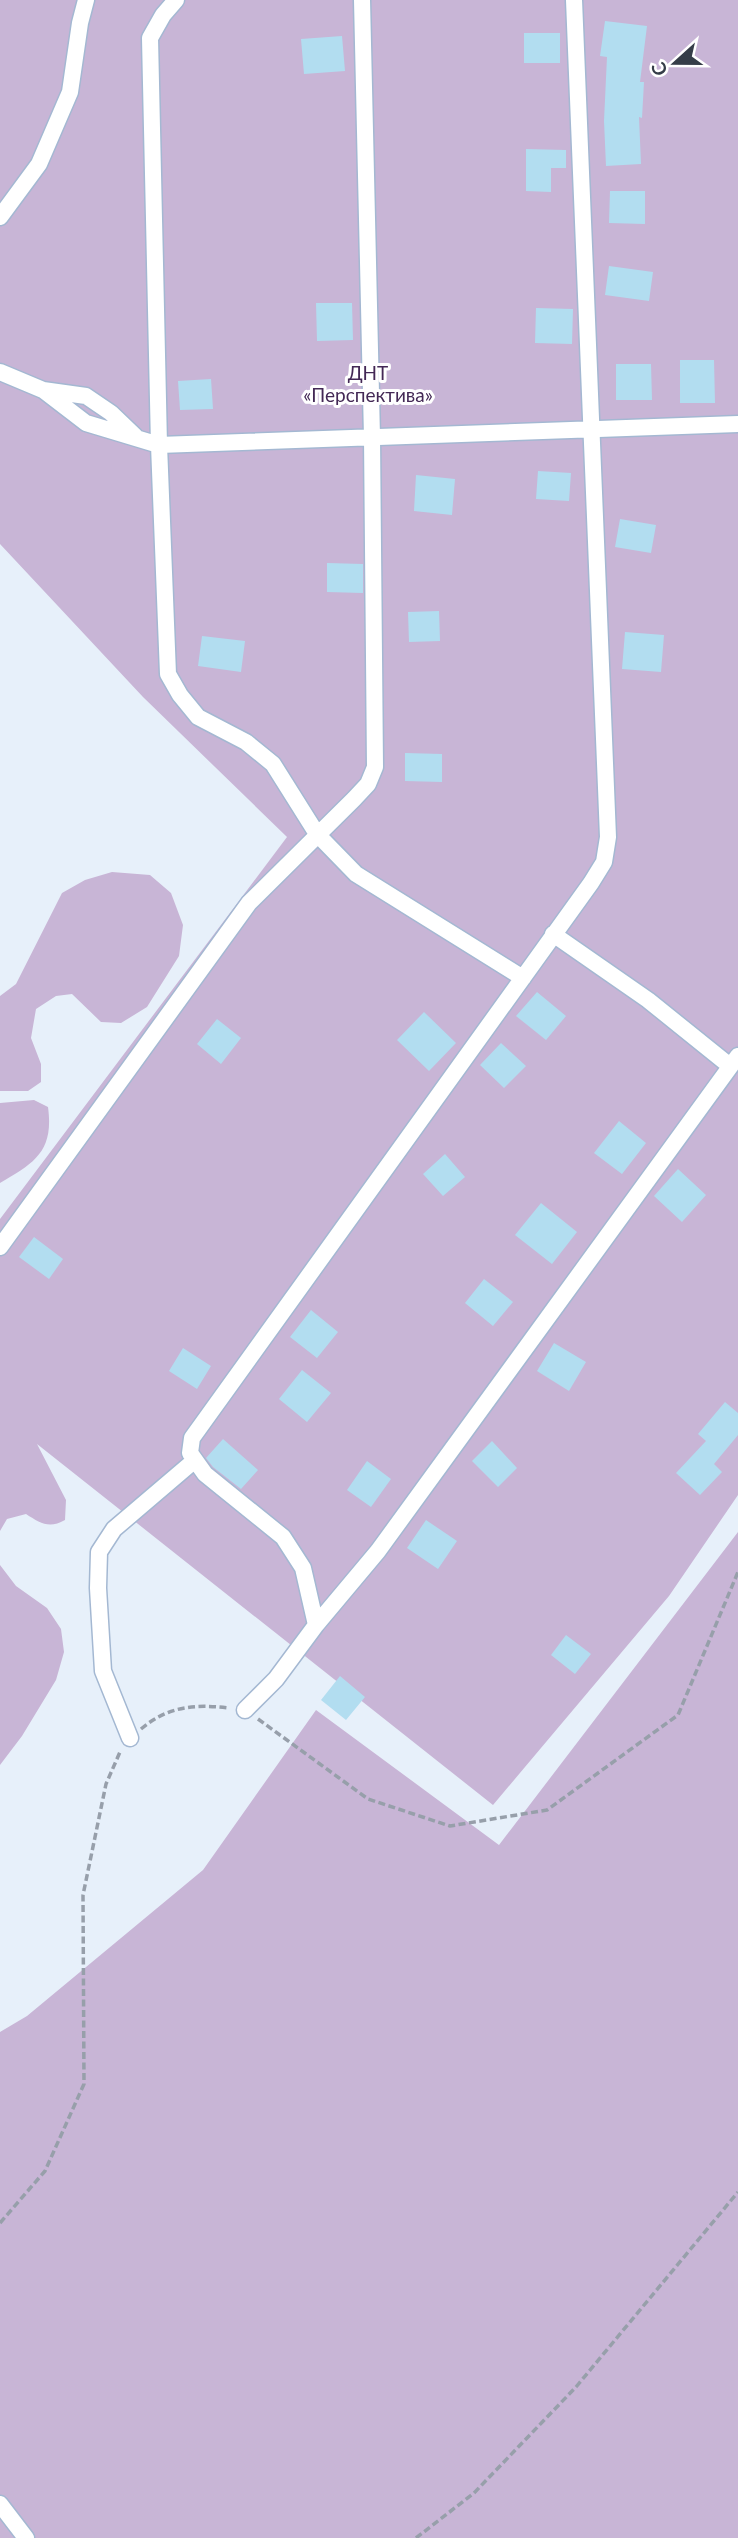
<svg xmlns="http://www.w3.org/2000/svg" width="738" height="2538" font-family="Lato,sans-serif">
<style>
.green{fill:#c8b5d6}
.building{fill:#b2ddf0}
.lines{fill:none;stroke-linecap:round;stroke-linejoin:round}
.minor-casing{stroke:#a4b8d2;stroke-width:19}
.path{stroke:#979faa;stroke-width:3.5;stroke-dasharray:7 3.5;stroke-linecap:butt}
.minor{stroke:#fff;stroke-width:16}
.labels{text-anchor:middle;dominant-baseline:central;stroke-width:6;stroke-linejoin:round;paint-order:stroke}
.park-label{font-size:19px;fill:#432855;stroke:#fff}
</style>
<rect width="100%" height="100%" fill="#e7f0fa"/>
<!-- green -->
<path class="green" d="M0,0H738V1495L669,1596L493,1805L37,1444L66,1500L65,1520C49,1529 40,1523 26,1514L7,1519L0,1531V1219L287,837L143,697L0,544Z
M112,872L150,875L171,893L183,925L179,956L147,1007L121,1023L101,1022L72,994L56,996L36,1009L31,1038L41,1064V1082L28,1091H0V996L16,984L62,893L85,880Z
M34,1100L48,1107C54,1151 35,1163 0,1183V1103Z
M738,1532V2538H0V2032L27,2016L203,1870L316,1710L499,1845Z
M0,1565L16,1586L47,1608L61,1629L64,1652L56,1680L22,1736L0,1765Z"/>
<!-- building -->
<path class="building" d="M605,21L647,26L640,82H644L642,118L639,117L641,164L606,166L604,121L607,57L600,56Z
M524,33H560V63H524Z
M342,36L345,71L304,74L301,39Z
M526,149L566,150V168H551V192L526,191Z
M610,191H645V224L609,223Z
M609,266L653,272L649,301L605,295Z
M316,303H352L353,340L317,341Z
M536,308L573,309L572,344L535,343Z
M680,360H714L715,403H680Z
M616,364H651L652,400H616Z
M211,379L213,409L180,410L178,381Z
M538,471L571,473L569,501L536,499Z
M416,475L455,479L452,515L414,511Z
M620,519L656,525L651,553L615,547Z
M327,563L363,564V593L327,592Z
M439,611L440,641L409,642L408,612Z
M625,632L664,635L661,672L622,669Z
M202,636L245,641L241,672L198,666Z
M405,753L442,754V782L405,781Z
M537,992L566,1016L546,1040L516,1016Z
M424,1012L456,1043L429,1071L397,1040Z
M217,1019L241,1038L221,1064L197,1044Z
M501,1043L526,1066L504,1088L480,1065Z
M619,1121L646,1143L622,1174L594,1153Z
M445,1154L465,1177L443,1196L423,1174Z
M678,1169L706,1195L682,1222L654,1196Z
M541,1203L577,1232L552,1264L515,1235Z
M34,1237L63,1259L49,1279L19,1257Z
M484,1279L513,1302L493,1326L465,1303Z
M311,1310L338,1332L317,1358L290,1337Z
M554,1343L586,1362L569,1391L537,1371Z
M183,1348L211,1366L197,1389L169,1371Z
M302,1370L331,1393L307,1422L279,1399Z
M725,1402L738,1413V1435L714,1464L722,1472L700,1495L676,1473L706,1441L698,1434Z
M223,1439L258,1470L241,1489L213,1467L206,1458Z
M492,1441L517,1468L498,1487L472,1461Z
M367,1461L391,1479L371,1507L347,1490Z
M426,1520L457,1541L438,1569L407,1548Z
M566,1635L591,1654L575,1674L551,1655Z
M340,1676L365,1697L346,1720L321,1700Z"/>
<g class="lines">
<defs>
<path id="minor" d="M176,0L163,15L150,38L159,445L168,674L180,695L198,717L246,742L273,764L317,834L356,874L523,978
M0,217L39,164L70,92L80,23L86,0
M0,372L43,390L86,396L111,413L135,436
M43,390L86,423L159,445L738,424
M553,934L648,1000L730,1066
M0,1247L249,903L354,799L368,784L375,767L372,437L362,0
M316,1625L303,1568L283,1537L205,1474L190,1453L192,1438L591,883L604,862L608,837L574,0
M245,1710L276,1679L316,1625L378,1551L738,1056
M130,1738L103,1671L98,1588L99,1552L114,1529L195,1460
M0,2504L26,2538"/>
</defs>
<!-- minor casing -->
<use href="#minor" class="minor-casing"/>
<!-- path -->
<path class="path" d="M258,1719L368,1799L450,1826L547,1810L678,1715L738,1572
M141,1729C168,1706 195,1704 229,1708
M0,2223L45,2171L84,2084L83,1895L106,1784L120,1752
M416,2538L474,2493L576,2387L738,2192"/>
<!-- minor -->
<use href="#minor" class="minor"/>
</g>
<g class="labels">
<!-- park labels -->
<g class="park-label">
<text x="368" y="372">ДНТ<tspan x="368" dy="22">«Перспектива»</tspan></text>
</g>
</g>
<!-- north arrow -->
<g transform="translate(675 63) rotate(249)" stroke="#ffffff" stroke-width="5" paint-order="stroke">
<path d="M0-5L12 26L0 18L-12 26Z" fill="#353d48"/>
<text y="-10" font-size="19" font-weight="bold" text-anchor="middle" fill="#353d48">С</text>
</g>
</svg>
